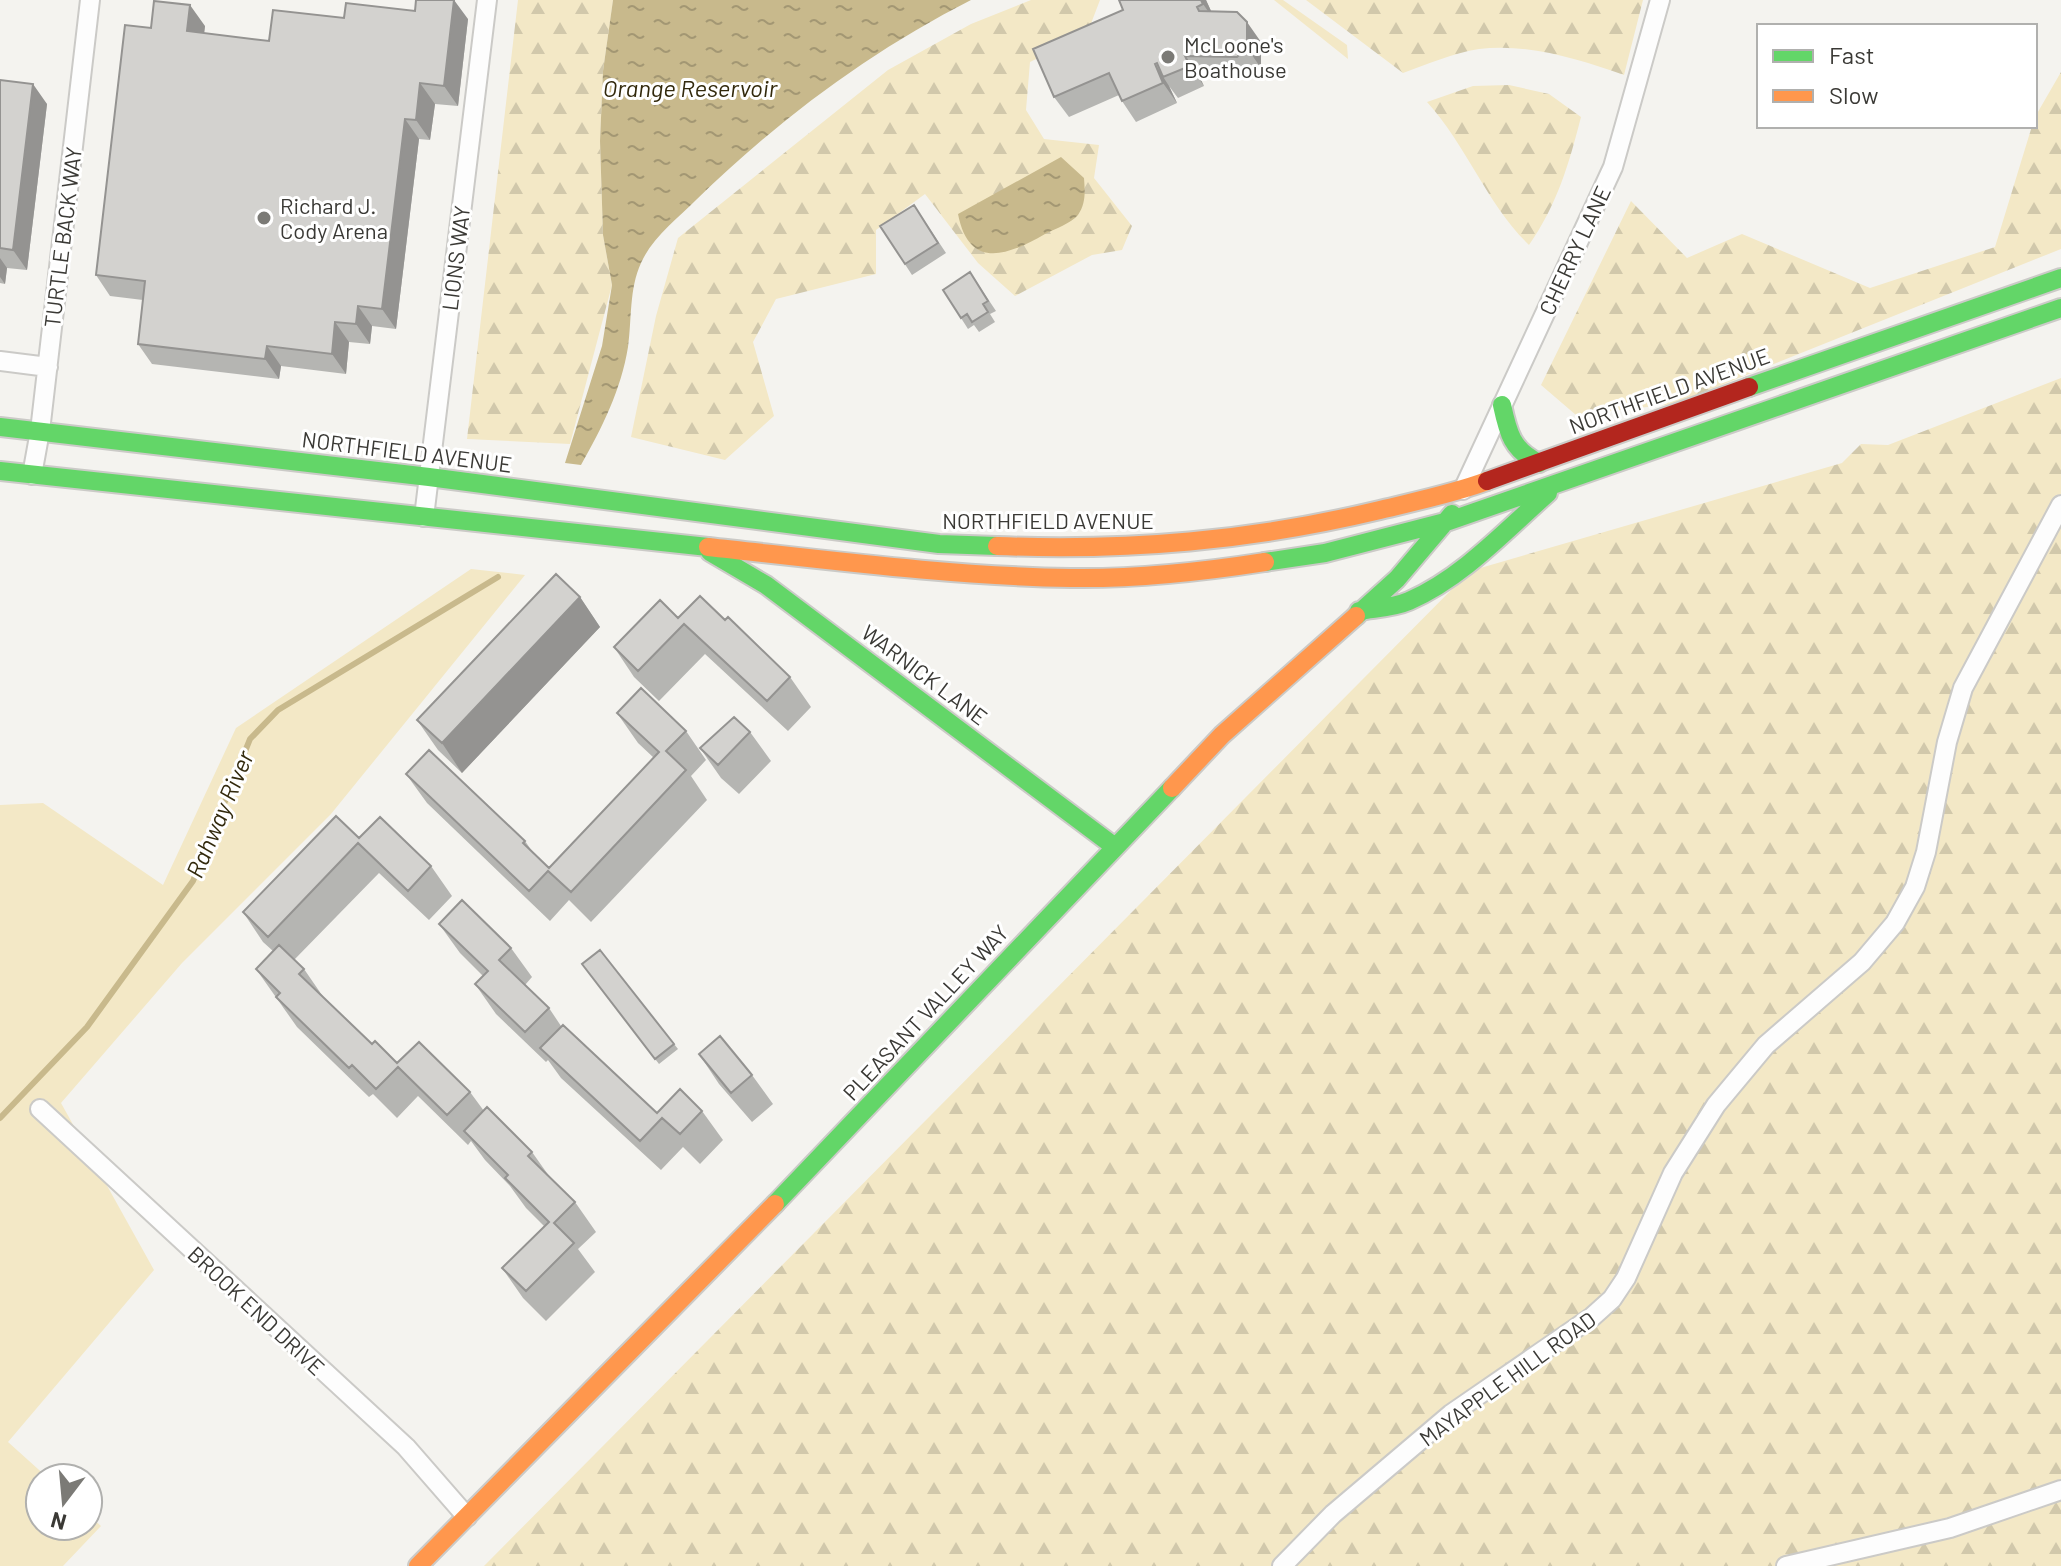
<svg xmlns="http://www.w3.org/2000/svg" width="2061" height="1566" font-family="Barlow,sans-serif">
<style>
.green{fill:#f3e8c6}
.forest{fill:url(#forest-firs)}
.water{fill:url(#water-ripples)}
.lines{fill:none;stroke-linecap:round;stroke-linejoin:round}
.stream{stroke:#c8b98c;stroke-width:6}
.street-casing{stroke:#cbcac7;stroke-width:22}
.fast-casing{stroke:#cbcac7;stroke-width:22}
.slow-casing{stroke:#cbcac7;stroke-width:22}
.jam-casing{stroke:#cbcac7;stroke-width:22}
.street{stroke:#fdfdfd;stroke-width:18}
.fast{stroke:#63d668;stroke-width:18}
.slow{stroke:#ff974d;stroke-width:18}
.jam{stroke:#b3261e;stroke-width:18}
.wall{fill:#b5b5b2}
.shaded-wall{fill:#949391}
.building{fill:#d3d2cf;stroke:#949391;stroke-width:2}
.poi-dot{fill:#7b7a76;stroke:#fff;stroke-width:3}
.labels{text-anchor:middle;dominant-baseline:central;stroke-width:6;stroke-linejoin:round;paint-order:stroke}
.poi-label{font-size:22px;fill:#3a3935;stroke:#fff;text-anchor:start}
.street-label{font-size:22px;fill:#3a3935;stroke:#fff}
.water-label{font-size:24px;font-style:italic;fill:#32290c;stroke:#fff}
</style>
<defs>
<pattern id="forest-firs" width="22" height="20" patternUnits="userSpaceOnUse" patternTransform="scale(2)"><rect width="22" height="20" fill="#f3e8c6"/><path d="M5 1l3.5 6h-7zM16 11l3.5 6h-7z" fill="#d1c8ab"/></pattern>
<pattern id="water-ripples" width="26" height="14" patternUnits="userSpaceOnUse" patternTransform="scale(2)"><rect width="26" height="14" fill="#c8b98c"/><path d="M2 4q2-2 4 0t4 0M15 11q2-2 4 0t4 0" fill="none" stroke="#a39773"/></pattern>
</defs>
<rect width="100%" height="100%" fill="#f4f3ef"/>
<!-- green -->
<path class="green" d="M1274,0H1283L1347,45L1348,59Z
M471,569L525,575L331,814L182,963L61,1103L154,1270L8,1442L48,1478H40V1526H88V1514L101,1526L63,1566H0V805L43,803L163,885L236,728Z"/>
<!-- forest -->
<path class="forest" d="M518,0H613L603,71L600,141L603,235L612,285L570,444L467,439Z
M1031,0H1100L1087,34L1030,62L1026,110L1044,139L1099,145L1094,178L1132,226L1122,250L1092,255L1015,296L978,263L925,194L876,230V274L776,299L753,342L774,416L725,460L631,437L656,316L678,238L888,70L971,24Z
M1306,0H1643L1624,75C1578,59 1528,43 1479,49C1453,53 1428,64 1403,73Z
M2061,72V249L1674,404L1576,415L1541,385L1631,201L1687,258L1742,234L1870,288L1995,247L2032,126H2035V117Z
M1509,85L1549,94L1581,117C1569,164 1557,205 1529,245C1488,206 1467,146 1427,102L1473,86Z
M2061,378V1566H484L1470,571L1842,463L1861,444L1888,445Z"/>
<!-- water -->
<path class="water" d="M613,0H971C869,52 778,120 696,200C677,219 652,238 641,263C629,289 632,319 628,347C621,390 602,428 581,465L565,463L602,346L612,285L603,235L600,141L603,71Z
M1061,157L1084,178C1085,192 1086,203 1078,215C1071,223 1055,229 1045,234C1007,256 969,270 958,214Z"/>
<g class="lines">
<!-- stream -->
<path class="stream" d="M0,1118L87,1027L193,881L250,739L278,710L498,577"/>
<defs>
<path id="street" d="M0,361L48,367
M32,475L40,431L90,0
M1463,490L1613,167L1660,0
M424,517L487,0
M40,1109L406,1447L467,1517
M1282,1566L1333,1514L1451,1414L1592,1317L1612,1299L1626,1278L1673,1173L1716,1105L1766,1045L1862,962L1895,923L1915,887L1926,852L1947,742L1963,688L2061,505
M1786,1566L1950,1528L2061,1490"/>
<path id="fast" d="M1749,387L2061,278
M1502,405C1508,433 1512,450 1539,463
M0,427L429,477L939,544L997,546
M0,471L708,547
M710,552L766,585L1115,847
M1265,562L1325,553L1449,521L2061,308
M1359,611C1375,608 1393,608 1409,601C1462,578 1505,531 1548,493
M1356,616L1397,579L1452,514
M775,1204L1172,788"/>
<path id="slow" d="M997,546C1130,551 1250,541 1380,510C1416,501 1452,494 1487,481
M708,547C829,560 950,576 1071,578C1136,579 1201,572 1265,562
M1172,788L1222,735L1356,616
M418,1566L775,1204"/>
<path id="jam" d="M1487,481L1749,387"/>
</defs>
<!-- street casing -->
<use href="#street" class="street-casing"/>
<!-- fast casing -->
<use href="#fast" class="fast-casing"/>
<!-- slow casing -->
<use href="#slow" class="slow-casing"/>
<!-- jam casing -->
<use href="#jam" class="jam-casing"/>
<!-- street -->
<use href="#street" class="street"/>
<!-- fast -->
<use href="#fast" class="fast"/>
<!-- slow -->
<use href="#slow" class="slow"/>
<!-- jam -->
<use href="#jam" class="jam"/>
</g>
<!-- wall -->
<path class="wall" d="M1119,0H1206L1211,11L1261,42V68L1251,77L1199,76L1204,86L1178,98L1169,86L1177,103L1136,122L1122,101L1119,95L1069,117L1054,97L1123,10Z
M344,18L468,19L458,106L435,104L430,140L419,139L396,329L372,326L370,344L349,342L346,374L281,366L279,379L152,364L138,344L143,300L110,296L96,275L151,28L205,26L204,33L269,41Z
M0,80L47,104L27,270L7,268L5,284L0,283Z
M914,205L946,253L912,275L880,226Z
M970,272L996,311L990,314L995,322L979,332L974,325L968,329L961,318Z
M580,597L600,627L462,773L438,750L417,720Z
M678,618L790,677L811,707L788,731L705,654L659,701L634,677L614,647Z
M617,713L686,731L706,760L691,776L707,800L591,922L569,900L550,921L427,803L406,774L525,841L534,854L549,868L654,758L638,743Z
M750,732L771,761L739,794L721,778L700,748Z
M359,838L431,866L452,896L429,920L379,873L294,960L304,969L324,998L372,1044L397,1063L470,1092L484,1111L532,1152L549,1176L575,1202L596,1232L578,1249L595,1272L546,1321L523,1298L502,1268L544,1226L526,1208L510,1186L485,1160L471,1141L468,1145L418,1096L397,1118L373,1094L369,1097L297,1027L256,969L273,951L263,942L243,912Z
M439,924L511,948L532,977L525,985L549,1008L561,1026L657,1113L702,1111L723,1140L700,1164L683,1147L661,1170L561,1078L548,1060L546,1062L496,1014L475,984L483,976L460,953Z
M600,950L678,1049L659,1064L582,964Z
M699,1054L752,1075L773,1104L752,1122L719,1084Z"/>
<!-- shaded-wall -->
<path class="shaded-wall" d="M454,0L468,19L458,106L444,86Z
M1201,0H1206L1217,24L1203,4Z
M190,5L205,26L202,51L187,31Z
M1247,22L1261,42V68L1247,48Z
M1185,56L1199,76L1204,86L1190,66Z
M1155,64L1169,86L1177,103L1163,83Z
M420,83L435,104L430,140L416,120Z
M33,84L47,104L27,270L13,250Z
M405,119L419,139L396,329L382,309Z
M0,258L7,268L5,284L0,277Z
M358,306L372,326L370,344L356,324Z
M335,322L349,342L346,374L332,354Z
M267,346L281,366L279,379L265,359Z
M580,597L600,627L462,773L442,743Z"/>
<!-- building -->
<path class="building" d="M416,0H454L444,86L420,83L416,120L405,119L382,309L358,306L356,324L335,322L332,354L267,346L265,359L138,344L145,281L96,275L125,25L151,28L154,1L190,5L187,31L269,41L273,10L344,18L346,3L415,11Z
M1119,0H1201L1203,4L1197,7L1199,11L1237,12L1247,22V48L1237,57L1185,56L1190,66L1163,77L1157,63L1155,64L1163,83L1122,101L1109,73L1054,97L1033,49L1123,10Z
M0,80L33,84L13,250L0,248Z
M914,205L938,243L905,264L880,226Z
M970,272L988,301L983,304L988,312L972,322L967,314L961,318L943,290Z
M556,574L580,597L442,743L417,720Z
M700,596L725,620L728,617L790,677L767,701L684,624L638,671L614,647L660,600L678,618Z
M641,688L686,731L666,751L686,770L571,892L548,871L529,891L406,774L429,750L525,841L523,843L549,868L659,752L617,713Z
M734,717L750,732L718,765L700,748Z
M336,816L359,838L380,817L431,866L408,891L358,843L268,937L243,912Z
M462,900L511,948L499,960L549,1008L525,1032L475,984L488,971L439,924Z
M279,945L304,969L299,974L372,1044L375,1041L397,1063L419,1042L470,1092L447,1115L398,1067L376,1089L352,1065L349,1068L276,997L280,993L256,969Z
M600,950L674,1044L655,1059L582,964Z
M563,1025L657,1113L680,1089L702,1111L680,1134L662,1118L640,1141L540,1048Z
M720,1036L752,1075L731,1093L699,1054Z
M487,1107L532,1152L528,1156L575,1202L554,1223L574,1243L526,1291L502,1268L549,1222L505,1178L508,1175L464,1131Z"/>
<!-- markers -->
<g class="poi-dot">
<circle cx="1168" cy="57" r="8"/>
<circle cx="264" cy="218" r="8"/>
</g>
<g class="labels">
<!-- poi labels -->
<g class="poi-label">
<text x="1184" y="44">McLoone's<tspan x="1184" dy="25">Boathouse</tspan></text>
<text x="280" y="205">Richard J.<tspan x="280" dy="25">Cody Arena</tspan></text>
</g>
<!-- street labels -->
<g class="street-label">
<text transform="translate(62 237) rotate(-83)">TURTLE BACK WAY</text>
<text transform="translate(1574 250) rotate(-65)">CHERRY LANE</text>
<text transform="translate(455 258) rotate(-83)">LIONS WAY</text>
<text transform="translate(1669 390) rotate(-20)">NORTHFIELD AVENUE</text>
<text transform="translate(407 451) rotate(7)">NORTHFIELD AVENUE</text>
<text x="1048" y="520">NORTHFIELD AVENUE</text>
<text transform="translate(925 674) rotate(37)">WARNICK LANE</text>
<text transform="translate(925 1012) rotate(-47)">PLEASANT VALLEY WAY</text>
<text transform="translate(257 1310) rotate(43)">BROOK END DRIVE</text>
<text transform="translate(1507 1378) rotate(-36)">MAYAPPLE HILL ROAD</text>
</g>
<!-- water labels -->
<g class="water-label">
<text x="690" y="87">Orange Reservoir</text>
<text transform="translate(219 814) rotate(-67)">Rahway River</text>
</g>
</g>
<!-- legend -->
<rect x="1757" y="24" width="280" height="104" fill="#ffffff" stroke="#b0b0ae" stroke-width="2"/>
<rect x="1773" y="50" width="40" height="12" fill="#63d668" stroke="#b0b0ae" stroke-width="2"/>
<text x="1829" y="64" font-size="24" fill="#3a3935">Fast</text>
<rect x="1773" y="90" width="40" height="12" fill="#ff974d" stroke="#b0b0ae" stroke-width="2"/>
<text x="1829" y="104" font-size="24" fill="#3a3935">Slow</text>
<!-- north arrow -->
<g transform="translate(64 1502) rotate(196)"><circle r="38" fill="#ffffff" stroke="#b0b0ae" stroke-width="2"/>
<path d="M0-6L14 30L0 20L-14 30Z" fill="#7b7a76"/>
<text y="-12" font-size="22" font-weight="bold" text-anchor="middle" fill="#3a3935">N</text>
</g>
</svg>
